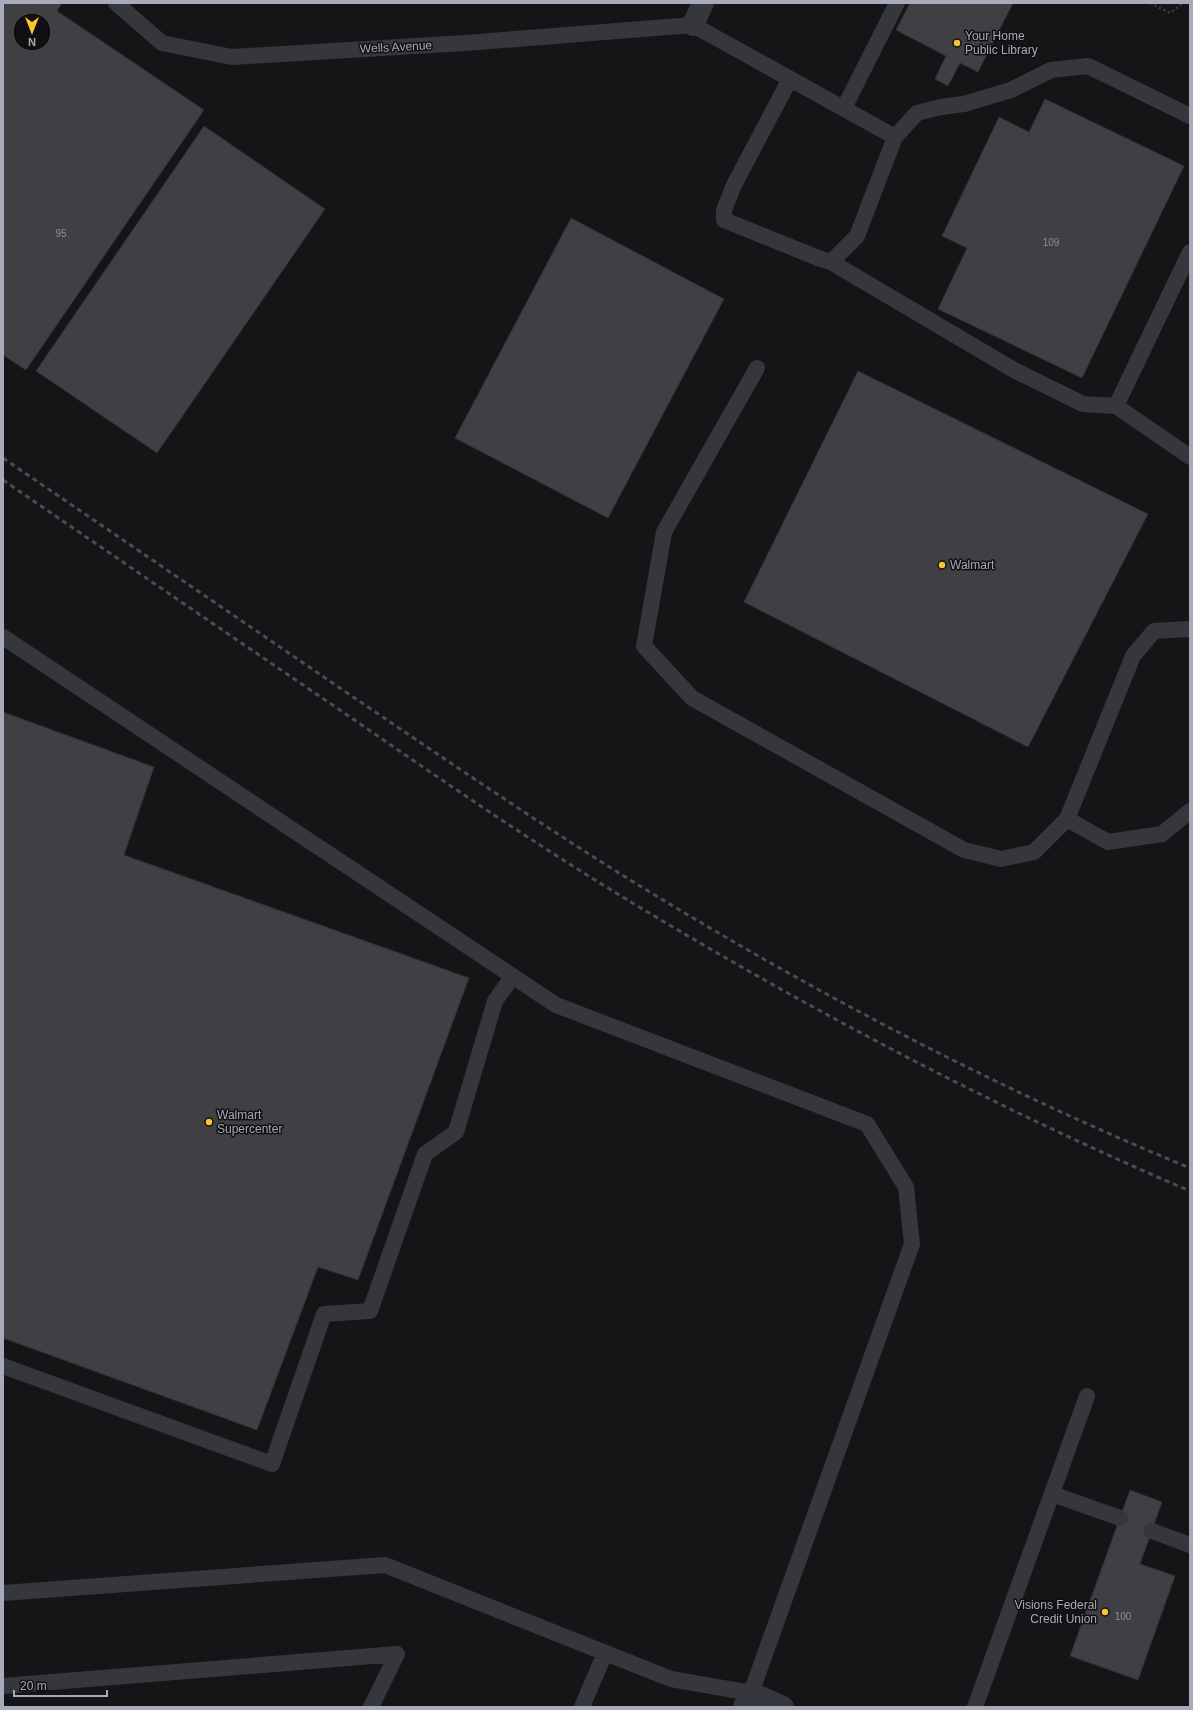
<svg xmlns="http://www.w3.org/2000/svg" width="1193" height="1710" font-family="Arial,sans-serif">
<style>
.building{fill:#3f3f44;stroke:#302f33;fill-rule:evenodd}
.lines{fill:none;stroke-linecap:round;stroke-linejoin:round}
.path{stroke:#3c3d43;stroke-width:2.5;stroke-dasharray:2 3;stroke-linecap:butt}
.lane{stroke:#36373c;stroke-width:16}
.street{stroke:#36373c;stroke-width:22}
.rail{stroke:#4b4c53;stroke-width:3;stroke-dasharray:5 4;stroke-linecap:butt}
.poi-dot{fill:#f6c52f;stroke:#101012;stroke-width:1.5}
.labels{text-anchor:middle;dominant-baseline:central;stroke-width:3;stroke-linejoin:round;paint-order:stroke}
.number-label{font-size:10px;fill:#8d8f9b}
.poi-label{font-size:12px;fill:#a7aab8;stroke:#101012;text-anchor:start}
.street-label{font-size:12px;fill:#a7aab8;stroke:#101012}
</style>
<rect width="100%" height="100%" fill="#151517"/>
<!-- building -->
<path class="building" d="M3,3H62L57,11L204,110L26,370L3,355ZM20,20H44V44H20Z
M910,3H1013L978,72L960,63L948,86L935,79L946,56L896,30Z
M1045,99L1184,166L1082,378L938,309L967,248L942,236L999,117L1029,132Z
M204,126L325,209L157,453L36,371Z
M571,218L724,299L608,518L455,438Z
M858,371L1148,514L1028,747L744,602Z
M3,712L154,767L124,855L469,978L358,1280L318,1267L257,1430L3,1338Z
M1130,1490L1162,1502L1140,1564L1175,1576L1138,1680L1070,1656Z"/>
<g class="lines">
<!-- path -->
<path class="path" d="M1150,3L1170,13L1183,3"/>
<!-- lane -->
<path class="lane" d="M116,3L162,43L232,57L465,43L693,25L895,137L857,236L831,262L818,258L724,220V210L734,185L790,79
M844,108L897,3
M895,137L917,113L941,107L964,104L1011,90L1051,70L1088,66L1190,116
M831,262L1014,370L1083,404L1116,406L1190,457
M757,368L664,532L644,646L692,698L964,850L1001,859L1034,852L1067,819L1133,656L1154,631L1187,629L1190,630
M1116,406L1190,252
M3,637L556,1005L867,1124L906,1187L912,1244L751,1693L671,1679L385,1565L3,1593
M1067,819L1108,842L1162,834L1190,811
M3,1366L272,1464L324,1314L370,1311L425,1154L456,1132L495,1001L513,976
M1052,1494L1120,1518
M1152,1531L1190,1545
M3,1686L397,1654L371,1707
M582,1707L605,1653
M975,1707L1087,1396"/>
<!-- street -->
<path class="street" d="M693,25L703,3
M744,1707L751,1693L783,1707"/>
<!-- rail -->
<path class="rail" d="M3,458C114,534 226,610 337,686C433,751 529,817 627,878C807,989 995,1088 1190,1168
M3,480C114,556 225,632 337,708C430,772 524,837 621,896C804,1007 993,1107 1190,1191"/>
</g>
<!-- markers -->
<g class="poi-dot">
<circle cx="957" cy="43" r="4"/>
<circle cx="942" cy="565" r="4"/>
<circle cx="209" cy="1122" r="4"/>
<circle cx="1105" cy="1612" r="4"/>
</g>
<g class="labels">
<!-- number labels -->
<g class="number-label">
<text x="61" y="233">95</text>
<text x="1051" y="242">109</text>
<text x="1123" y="1616">100</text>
</g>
<!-- poi labels -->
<g class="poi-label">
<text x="965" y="36">Your Home<tspan x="965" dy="14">Public Library</tspan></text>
<text x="950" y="565">Walmart</text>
<text x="217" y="1115">Walmart<tspan x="217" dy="14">Supercenter</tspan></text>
<text x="1097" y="1605" text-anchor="end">Visions Federal<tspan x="1097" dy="14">Credit Union</tspan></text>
</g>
<!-- street labels -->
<g class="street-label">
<text transform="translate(396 47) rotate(-3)">Wells Avenue</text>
</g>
</g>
<!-- border -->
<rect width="1193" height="1710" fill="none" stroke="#a7aab8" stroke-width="8"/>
<!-- north arrow -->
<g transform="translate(32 32) rotate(180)"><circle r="19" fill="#101012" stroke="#4c4e54"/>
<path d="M0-3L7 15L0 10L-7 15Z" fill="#f6c52f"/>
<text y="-6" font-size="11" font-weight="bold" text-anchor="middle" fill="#a7aab8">N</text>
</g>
<!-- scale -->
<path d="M14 1690v6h93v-6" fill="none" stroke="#a7aab8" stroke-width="2"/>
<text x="20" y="1690" font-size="12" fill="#a7aab8" stroke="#101012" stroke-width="3" paint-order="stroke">20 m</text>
</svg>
